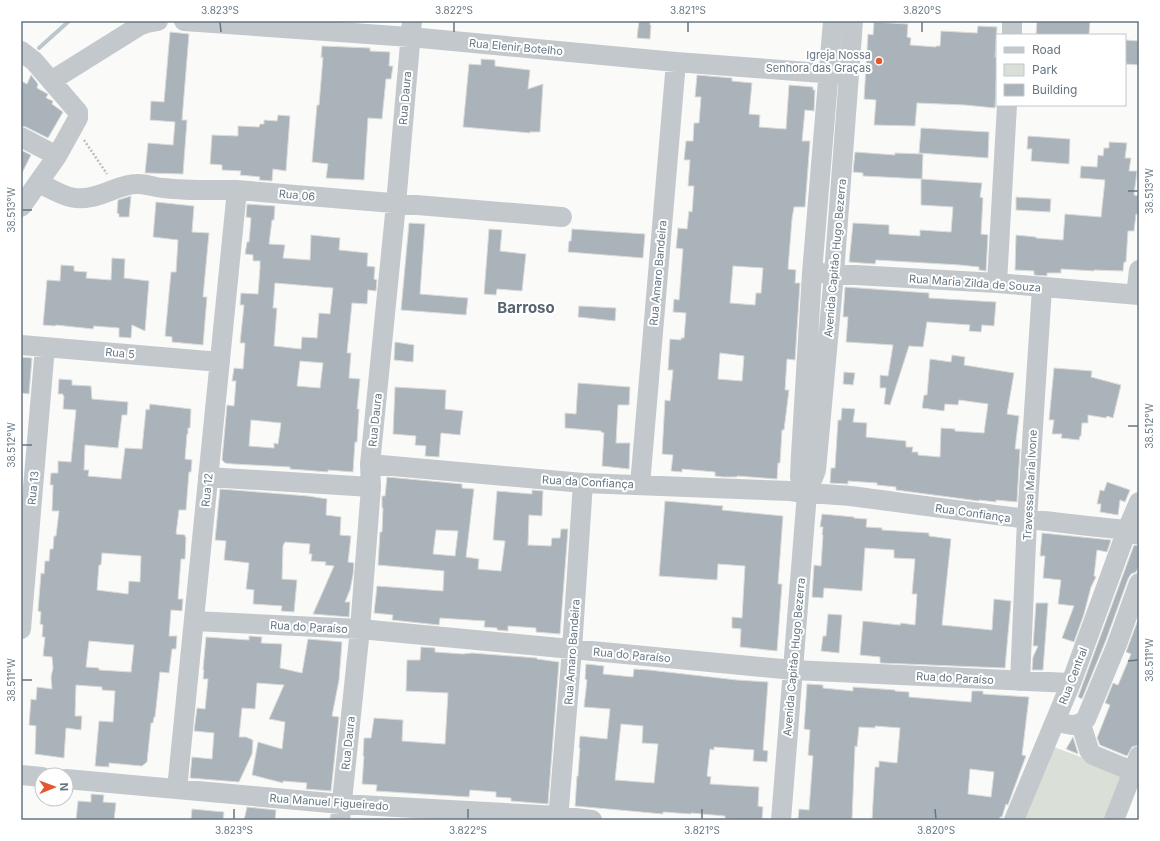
<svg xmlns="http://www.w3.org/2000/svg" width="1160" height="841" font-family="Inter,sans-serif">
<style>
.green{fill:#dadfd7}
.lines{fill:none;stroke-linecap:round;stroke-linejoin:round}
.stream{stroke:#bbc7cb;stroke-width:4}
.building{fill:#aab3b9;stroke:#dcdcda;fill-rule:evenodd}
.path{stroke:#bbbfc2;stroke-width:2.5;stroke-dasharray:2 2;stroke-linecap:butt}
.minor{stroke:#c3c8cc;stroke-width:20}
.ticks{fill:none;stroke:#657683;stroke-width:1.5}
.poi-dot{fill:#e4572e;stroke:#fff;stroke-width:1.5}
.labels{text-anchor:middle;dominant-baseline:central;stroke-width:4;stroke-linejoin:round;paint-order:stroke}
.street-label{font-size:11px;fill:#657683;stroke:#fff}
.poi-label{font-size:11px;fill:#657683;stroke:#fff;text-anchor:end}
.district-label{font-size:15px;font-weight:bold;fill:#57646e;stroke:#fff}
.neatline{fill:none;stroke:#657683;stroke-width:1.5}
.ticks-label{font-size:10px;text-anchor:middle;fill:#657683}
</style>
<rect width="100%" height="100%" fill="#fafaf8"/>
<!-- green -->
<path class="green" d="M1051,746L1127,774L1110,820H1024Z"/>
<g class="lines">
<!-- stream -->
<path class="stream" d="M39,48L69,21"/>
</g>
<!-- building -->
<path class="building" d="M639,21H650V25H651L650,39L637,38Z
M1037,21H1090L1089,35H1036Z
M874,22L908,24L907,37L911,38L910,45L936,47V46H940L941,31L977,33L978,26L997,27L995,57H997L995,108L965,105L917,103L915,126L874,125L876,100L864,99L868,34L873,35Z
M170,32L189,34L182,120H187L183,174L148,173H145L148,143L173,145L175,122L150,120L151,101L164,102Z
M1125,40L1139,41V65L1125,64Z
M322,46L370,48V51L390,52L389,66H393L391,79H386L382,119L368,118L364,180L326,178L328,164L312,162L317,105H319L323,57L321,58Z
M481,59L495,60V66L530,70L528,89L543,84L540,132H530V133L463,127L469,64L481,65Z
M31,75L38,84L37,88L46,93L48,94L46,98L53,101L52,104L63,112L48,138L26,127L21,126V81L27,84Z
M697,75L732,78V81L752,83L749,114L760,115L759,127L786,129L789,85L813,87V90H815L814,111L805,110L802,141H810L805,207H794L792,219L788,269L796,270L795,283H800L795,360L787,359L785,390H789L784,430H782L780,463H778L777,479L737,476V477H723L715,476V472L682,469V472L671,471L673,455L662,454L665,400L670,401L673,370H668L670,339L681,340V338H684L686,313L673,312L674,299L679,300L683,249L676,248L678,228L687,229L689,211L692,212L694,186H688L690,160H684L686,141H693L694,123H699L701,97H695ZM733,266L763,268L761,293H756L755,305L730,303ZM720,353L744,356L742,381L718,379Z
M278,115L290,116L286,171L273,169L272,181L259,180L260,177L240,175L241,171L222,170V165L210,164L212,135L238,136V126L259,127L260,124H264V120L277,121Z
M921,128L989,132L988,158L919,153Z
M1028,136L1070,139L1069,164L1031,161L1032,149H1027Z
M1109,142L1127,143L1125,158H1131L1129,171H1137L1134,195L1139,196V214H1136L1134,231H1128L1126,262H1124L1123,271L1094,270V271L1061,269V273H1047V276L1034,275V271L1015,270L1016,235L1036,237V238L1063,240L1065,214L1101,217L1105,180L1080,178L1081,166L1097,167L1098,155L1103,156L1104,148H1109Z
M21,150L31,155L21,175Z
M855,152L895,155V153L923,154L922,179L863,176V173L853,172Z
M921,179L982,183L980,197L983,198L981,234L988,235L986,271L979,270V267L960,265L876,260L875,264L849,262L853,223L889,225V234L920,236V230L951,232L953,207L921,205Z
M131,196L129,217H119V214L117,213L118,200Z
M1016,197L1051,199L1050,212L1016,210Z
M156,202L194,206L192,232L209,233L203,297H207L203,345L172,342V337L165,336L171,272H176L178,240L153,237Z
M247,204L275,206L274,220H272L269,244L285,245L283,258L310,260L311,235L340,238L339,250L368,253L367,266L375,267L374,279L377,280L376,291L368,290L367,304L352,303L347,353H351L349,378L360,379L357,409H359L357,442H355L353,472L328,470V472L290,469V467L233,464L225,463L222,460L227,405L234,406L236,381H232L234,368L243,369L245,343H240L244,305H240L241,293L258,294L260,268V261H253V255L245,254L247,242H249L251,218L246,217ZM275,283L333,288L330,314L319,313L317,338L302,337L301,349L274,346L277,308H273ZM300,361L323,363L320,388L297,386ZM251,420L281,423L278,444L274,443V448L249,446Z
M409,223L425,224L420,294L468,298L466,315L401,310Z
M489,229L502,230L500,251L526,254L522,291L497,289L496,295L484,294Z
M572,229L645,234L643,258L568,252L569,241H571Z
M112,258L125,259L124,278L149,281L145,331L132,325L131,338L119,337V328L94,326L93,329L56,325L55,326L43,325L47,280L60,281L61,265L74,266V271L87,272L86,278L111,280Z
M845,287L929,293V298L996,302L994,326L982,325L981,332L969,331L970,325L927,322L923,347L909,346L890,405L884,404L886,388H880V375L888,376L893,345L846,342L848,317H843Z
M579,306L616,308L615,321L578,317Z
M395,342L414,345L413,362L394,360Z
M952,355L965,357L964,365L1014,373L1007,414L1019,416L1015,449H1020L1017,502L996,500V502L979,500V501L896,490V487L877,485V483L848,481V484L830,483L831,468H835L838,420H841L842,408L855,409L853,422L867,423L866,437L906,441V447H913L912,452H918V455L940,457L941,428L955,429V431L984,433L988,404L959,400L958,405L945,404L944,411L922,408L924,395H927L930,359L951,362Z
M21,357L32,358L29,394L21,393Z
M1054,368L1092,371L1091,377L1121,385L1113,418L1107,416L1106,418L1088,415V423H1082L1081,436H1080L1079,440L1061,438L1062,434H1052L1054,420H1049Z
M844,372L855,373L853,385L843,384Z
M59,379L72,380V385L91,386L92,399L128,402L127,415H122L118,448L85,445L84,470H89L88,476L121,479L125,448L142,449L146,409L149,410L150,404L191,409L190,428H188V434H187L185,459L192,460L191,472H189L186,510H179L176,534L185,535V537H186L185,559H181L178,599H183L182,611L171,610L169,636H177L176,649H172L169,673L160,672L155,717H154L153,723H151L147,762L142,766L109,763V767L95,766L99,721L113,722L115,691L102,690V687L76,685L75,716H82L81,730L66,728L64,758L35,754L36,726L29,725L31,699L36,700L37,687L52,689L51,677L53,668L52,657L43,656L45,637H42L43,625L40,624L41,612L38,611L41,573L44,574L45,561H49L50,549H53L54,536H56L59,511H52L53,485H50L51,473H58V461L71,462L76,410L63,409L64,396H63V394H58ZM102,553L141,556L140,582L129,581L128,594L97,590L99,565H101ZM89,641L134,645L131,672L99,670V668L86,667Z
M578,383L630,387L629,405H618L616,443H630L629,469L602,466L604,433L601,432V431L565,428V413L576,414Z
M395,387L446,390L445,409L463,411L460,435L441,433L439,457L425,456L426,446L415,445L416,436L393,434Z
M387,477L462,484V488L474,489L466,557L479,559L478,569L501,571L505,541L493,540L497,491L532,494V490L543,491L542,516L529,515L528,545L551,546L552,538H560L561,529H568L560,634L536,632V628L508,626V631L497,630V628L484,627L485,621L440,618L439,625L392,620L393,615L374,613L377,586L443,591L444,571L378,565L380,532H382L383,508H382V496H385ZM436,530L458,531L455,556L433,554Z
M1107,482L1130,490L1125,502L1120,500L1118,515L1100,512L1101,504H1097L1100,490L1104,491Z
M220,489L308,496L327,499L326,515L341,517L340,535L351,536L348,562L354,563L353,575L350,590L345,602H350L349,617L313,614L334,566L325,565L326,562L311,561L312,554H309L310,544L285,542L283,546L282,579L297,580L294,612L281,611L282,606L253,604L254,590L246,589L249,563L224,560L226,541L215,540Z
M665,501L723,506L722,510L783,516L778,584H782L777,651L740,647L741,629L732,628V617L742,618L745,566L718,564L717,580L659,576Z
M822,514L854,517V518L867,519L866,527L882,528V530L929,533V536L951,539L942,625L992,630L994,599L1011,601L1005,668L880,663V657L860,655L863,621L900,625L901,623L915,625L917,594H912L915,559L894,558V550L865,548L862,591L824,588L823,598L812,597L814,565L821,566L823,535H822L823,527H820Z
M1042,533L1111,540L1107,552L1097,550L1094,576L1096,577L1091,587L1084,614L1074,642L1062,638L1074,606L1058,604L1061,580L1043,578L1045,556H1040Z
M1134,545L1139,546V566L1136,572L1131,574L1128,579L1106,640L1082,699L1078,697Z
M1036,603H1048L1043,670H1032L1033,657L1038,646H1033Z
M828,614L842,615L839,653L821,651L823,636H826Z
M1139,617V745L1132,747L1127,756L1100,745L1097,738L1110,705L1105,703L1113,683L1118,685L1131,654L1126,652Z
M249,636L262,637L261,643L282,644L280,668L302,673L308,639L342,642L339,680L332,716L339,717L331,791L306,789L307,783L283,781V783L252,775L258,742L282,749L285,722L269,719L284,685L257,683L255,709L242,708L239,737H246L253,740L252,754L239,782L190,778L192,757L212,759L214,733L194,731L197,708L205,709L208,679H203L204,670H203L206,637L249,640Z
M421,647L435,648V652L463,654L472,653L537,658V659L559,662L548,804L511,801V798L496,797V792L470,790L469,797L376,791L377,785L362,784L364,756H363L364,738H371L374,718L403,720L402,741L445,744L448,693L406,691L407,660H420Z
M586,664L604,666L603,674L633,677L634,669L649,670L737,680L768,682L763,750L768,751L767,762L753,761L754,750L714,747V750L710,749L707,776L711,777L710,784L759,787L758,806L763,807L762,820L725,819V816L691,813V814L663,812V814L575,806L577,776H578L580,748H579L580,736L607,739L610,709L584,707L587,680L585,679ZM621,724L643,726L642,743L658,744L654,783L615,780Z
M807,684L823,685V688L853,691V687L895,690V691L909,692V697L971,702L972,691H983V694L1029,697L1022,755L1026,756L1013,791L1008,805L1006,804L1002,817H1000L999,820H872L875,767H879V761L897,763L900,728L875,726V728L859,727L857,747L855,746L852,820H798L799,809L809,810L813,756L808,755L810,730L804,729ZM970,769L994,772L991,797L968,794Z
M1073,737L1078,753V754L1066,749Z
M91,794L104,795L103,802L116,803L114,820H76L78,801L91,802Z
M247,807L276,810L275,820H244Z
M192,809L224,812L223,820H191Z"/>
<g class="lines">
<!-- path -->
<path class="path" d="M84,140L107,174"/>
<!-- minor -->
<path class="minor" d="M184,21L410,37L676,62L849,75
M1012,35V21
M21,51L34,61L78,112V118L57,156L21,207
M51,81L139,26L147,23L158,21
M21,137L57,156
M39,183C63,195 74,204 102,194C114,190 124,184 137,184C145,183 155,188 164,188C188,191 213,190 237,190L562,217
M820,273L997,283L1139,295
M997,283L1007,105
M1136,295L1139,270
M21,345L220,362
M370,464L583,483L790,491C810,494 830,494 850,496C942,508 1034,521 1127,530L1139,535
M208,477L371,487
M640,485L676,62
M807,493L800,477L801,455L812,273L833,21
M194,621L360,629L793,670L1071,683
M21,629L45,347
M1020,681L1027,520L1042,288
M1055,721C1067,724 1076,729 1086,719L1117,644L1139,583
M1081,724L1089,750L1093,755L1132,771
M21,775L42,777
M66,779L341,804L558,816L592,820
M177,789L237,190
M340,820L360,629L371,487L370,464L396,204L412,21
M558,820L572,649L583,483
M781,820L807,493L816,470L834,274L853,21
M1014,820L1071,683L1127,530L1139,502
M1114,820L1139,756"/>
</g>
<!-- ticks -->
<path class="ticks" d="M220,22L221,32M454,22V32M688,22V32M922,22V32M1128,191H1138M22,210H32M1128,426H1138M22,445H32M1128,661L1138,660M22,680H32M234,809V819M468,809V819M702,809V819M935,809L936,819"/>
<!-- markers -->
<circle class="poi-dot" cx="879" cy="61" r="4"/>
<g class="labels">
<!-- street labels -->
<g class="street-label">
<text transform="translate(516 47) rotate(5)">Rua Elenir Botelho</text>
<text transform="translate(405 98) rotate(-85)">Rua Daura</text>
<text transform="translate(297 195) rotate(5)">Rua 06</text>
<text transform="translate(835 258) rotate(-85)">Avenida Capitão Hugo Bezerra</text>
<text transform="translate(658 273) rotate(-85)">Rua Amaro Bandeira</text>
<text transform="translate(975 283) rotate(4)">Rua Maria Zilda de Souza</text>
<text transform="translate(120 353) rotate(5)">Rua 5</text>
<text transform="translate(375 420) rotate(-84)">Rua Daura</text>
<text transform="translate(588 482) rotate(3)">Rua da Confiança</text>
<text transform="translate(1030 485) rotate(-87)">Travessa Maria Ivone</text>
<text transform="translate(33 488) rotate(-85)">Rua 13</text>
<text transform="translate(207 490) rotate(-84)">Rua 12</text>
<text transform="translate(973 513) rotate(8)">Rua Confiança</text>
<text transform="translate(309 627) rotate(3)">Rua do Paraíso</text>
<text transform="translate(572 652) rotate(-86)">Rua Amaro Bandeira</text>
<text transform="translate(632 655) rotate(5)">Rua do Paraíso</text>
<text transform="translate(794 657) rotate(-85)">Avenida Capitão Hugo Bezerra</text>
<text transform="translate(1073 676) rotate(-69)">Rua Central</text>
<text transform="translate(955 678) rotate(3)">Rua do Paraíso</text>
<text transform="translate(348 743) rotate(-84)">Rua Daura</text>
<text transform="translate(329 802) rotate(4)">Rua Manuel Figueiredo</text>
</g>
<!-- poi labels -->
<g class="poi-label">
<text x="871" y="55">Igreja Nossa<tspan x="871" dy="13">Senhora das Graças</tspan></text>
</g>
<!-- district labels -->
<g class="district-label">
<text x="526" y="307">Barroso</text>
</g>
</g>
<!-- border -->
<rect width="1160" height="841" fill="none" stroke="#ffffff" stroke-width="44"/>
<!-- legend -->
<rect x="996" y="34" width="130" height="72" fill="#ffffff" stroke="#c1c8cd"/>
<rect x="1004" y="47" width="20" height="6" fill="#c3c8cc" stroke="#c1c8cd"/>
<text x="1032" y="54" font-size="12" fill="#657683">Road</text>
<rect x="1004" y="64" width="20" height="12" fill="#dadfd7" stroke="#c1c8cd"/>
<text x="1032" y="74" font-size="12" fill="#657683">Park</text>
<rect x="1004" y="84" width="20" height="12" fill="#aab3b9" stroke="#c1c8cd"/>
<text x="1032" y="94" font-size="12" fill="#657683">Building</text>
<!-- north arrow -->
<g transform="translate(54 787) rotate(89)"><circle r="19" fill="#ffffff" stroke="#c1c8cd"/>
<path d="M0-3L7 15L0 10L-7 15Z" fill="#e4572e"/>
<text y="-6" font-size="11" font-weight="bold" text-anchor="middle" fill="#657683">N</text>
</g>
<rect x="22" y="22" width="1116" height="797" class="neatline"/>
<g class="ticks-label">
<text x="220" y="14">3.823°S</text>
<text x="454" y="14">3.822°S</text>
<text x="688" y="14">3.821°S</text>
<text x="922" y="14">3.820°S</text>
<text transform="translate(1149 191) rotate(-90)" y="4">38.513°W</text>
<text transform="translate(11 210) rotate(-90)" y="4">38.513°W</text>
<text transform="translate(1149 426) rotate(-90)" y="4">38.512°W</text>
<text transform="translate(11 445) rotate(-90)" y="4">38.512°W</text>
<text transform="translate(1149 660) rotate(-90)" y="4">38.511°W</text>
<text transform="translate(11 680) rotate(-90)" y="4">38.511°W</text>
<text x="234" y="834">3.823°S</text>
<text x="468" y="834">3.822°S</text>
<text x="702" y="834">3.821°S</text>
<text x="936" y="834">3.820°S</text>
</g>
</svg>
